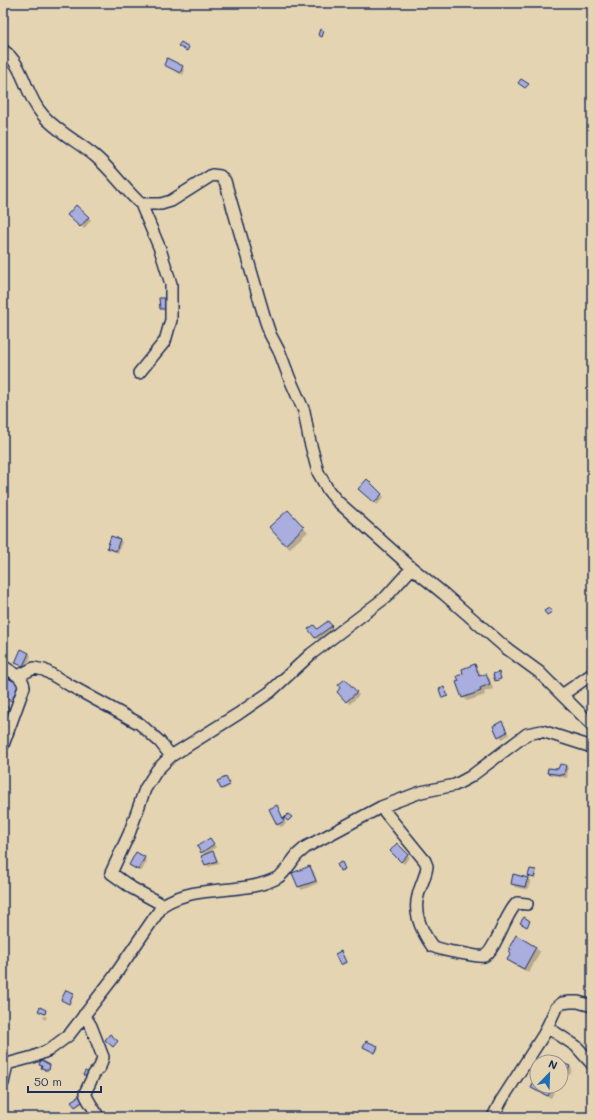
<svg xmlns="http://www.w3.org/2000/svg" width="595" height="1120" font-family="Mali,sans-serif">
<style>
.shadow{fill:#0003}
.building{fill:#aaaede;stroke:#1b2f5e}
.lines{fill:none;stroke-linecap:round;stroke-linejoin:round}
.minor-casing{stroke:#1b2f5e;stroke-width:14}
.minor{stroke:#e5d4b1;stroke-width:11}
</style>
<rect width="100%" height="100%" fill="#e5d4b1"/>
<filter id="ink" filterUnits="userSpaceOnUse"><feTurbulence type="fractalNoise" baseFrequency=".025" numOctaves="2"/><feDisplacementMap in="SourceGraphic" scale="8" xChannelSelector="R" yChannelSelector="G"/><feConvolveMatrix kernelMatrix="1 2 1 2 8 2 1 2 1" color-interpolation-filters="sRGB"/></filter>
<g filter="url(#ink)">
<!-- shadow -->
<path class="shadow" d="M168,59L185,70L183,75L165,65Z
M76,206L91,220L84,229L71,218Z
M367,481L384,497L377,505L360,489Z
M293,515L308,532L290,548L285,544Z
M119,539L122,542L118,553L110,550L108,548Z
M331,625L334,629L318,640L316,638L317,630Z
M29,653L31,656L26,668L19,665L16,663Z
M475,666L479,670L481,676L486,675L490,679L493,689L484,692L485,695L467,701L463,697L465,675Z
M345,680L359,695L350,704L338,692Z
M501,723L509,735L502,739L494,726Z
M565,765L568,768L567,778L551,775L548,772L559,770Z
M227,779L230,786L223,790L222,789Z
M277,807L279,809L286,824L281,827L278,824Z
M212,842L216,847L207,854L213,852L215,855L219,863L209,867L206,864L205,855L202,852Z
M397,845L410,857L404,864L391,851Z
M144,858L147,861L141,872L130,865Z
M310,867L313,870L318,883L302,890L299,887L294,874Z
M535,871L537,872L535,879L529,876Z
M528,878L531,881L527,890L515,887L512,884Z
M516,937L536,948L540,952L529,973L513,964L509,959L512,953Z
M341,953L347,963L342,965L341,964Z
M44,1016L47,1017L45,1020L43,1018Z
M367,1042L379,1048L376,1053L364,1047Z
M561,1063L569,1066L572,1069L570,1075L561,1071Z
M537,1083V1086H544L554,1092L551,1098L535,1091L532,1088Z
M79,1097L83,1103L77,1107L72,1102Z"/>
<!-- building -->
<path class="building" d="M320,29L324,31L322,37L318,35Z
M181,42L189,47L187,51L178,46Z
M167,58L183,66L180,73L164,65Z
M521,79L529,84L525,88L518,83Z
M76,205L89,217L80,227L67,215Z
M159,298H168L169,309H160Z
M367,479L382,494L374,503L358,489Z
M288,510L304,527L285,545L269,527Z
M111,536L120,539L116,551L107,548Z
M549,608L552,612L547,615L544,611Z
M328,621L332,626L315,638L308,629L314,625L317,629Z
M21,649L29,653L23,666L15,663Z
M475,664L479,676L486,674L490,684L480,688L481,691L462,698L456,682L459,681L457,676L463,674L462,669Z
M499,672L501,679L495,681L493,674Z
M3,676L20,684L12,701L3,697Z
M345,679L357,692L346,702L337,692L340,688L338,685Z
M444,687L448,696L442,698L439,689Z
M3,705L14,710L8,722L3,720Z
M502,721L507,732L498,737L493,726Z
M560,764L566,765L564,775L547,773L548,768L558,769Z
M226,777L230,785L221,789L217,781Z
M277,805L284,821L277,825L269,809Z
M288,814L292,817L288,821L284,818Z
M210,838L214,844L201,853L197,846Z
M397,843L408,854L401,862L390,851Z
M213,851L217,861L205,865L201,856Z
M136,852L145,857L138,870L129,865Z
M342,862L345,869L340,871L337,864Z
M310,866L316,881L298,887L292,873Z
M530,869L536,870L534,878L528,876Z
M513,874L528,878L525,887L511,884Z
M524,917L530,921L527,927L520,923Z
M516,935L536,947L524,969L507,960L511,953L509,952L511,949L509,948Z
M341,951L346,962L340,965L335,954Z
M66,990L74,993L69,1004L61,1000Z
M40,1007L46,1010L45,1014L38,1011Z
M110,1034L118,1041L113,1047L105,1040Z
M366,1041L378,1046L375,1053L363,1047Z
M41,1060L50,1065L49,1070H44L45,1069L41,1068L42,1066L39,1065Z
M555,1060L570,1066L567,1073L561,1070V1062H554Z
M85,1071L90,1073L88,1077L83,1075Z
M534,1080L537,1081V1086H546L552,1088L548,1096L531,1088Z
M79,1096L83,1101L75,1107L71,1101Z
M555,1113L560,1114L559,1117H554Z"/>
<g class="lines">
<defs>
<path id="minor" d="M3,50C25,66 25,95 42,114C55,130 78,142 95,156C112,170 124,189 141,204H161L171,201L212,175L220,176L225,181L265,319L270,334L280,353L289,377L304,411L309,438L318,472L328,490L337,501L412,568L444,594L506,648L539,672L592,725
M139,373L165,341L171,320V284L160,249L141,204
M3,666C11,672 23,676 24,687L3,745
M18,676L34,668L44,670L71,686L140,724L160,742L171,756
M562,695L592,674
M381,807L425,861L427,866C426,877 420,886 418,896C413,913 423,933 432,946C443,951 454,952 466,954C472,955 478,957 484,956C495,952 505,914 517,903L527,904
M163,905L132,888L111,873L129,834L145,789L157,770L171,756L238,714L270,692L311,654L386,597L412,568
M84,1015L91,1026L103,1057L100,1067L94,1074L85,1093C88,1102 95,1109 98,1117
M547,1027L576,1046L592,1064
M3,1065L33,1057L49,1050L69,1035L113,978L163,905C198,883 242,896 277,878C285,874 291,862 297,855C300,852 303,850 306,847L381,807L421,792L455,785L470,777L527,734L542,731L592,747
M3,1083L7,1064
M493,1117L501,1101L544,1034L556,1008L562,1003L570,1002H578L592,1006"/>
</defs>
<!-- minor casing -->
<use href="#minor" class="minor-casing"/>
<!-- minor -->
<use href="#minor" class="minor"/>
</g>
</g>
<!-- margin -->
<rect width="595" height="1120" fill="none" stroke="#e5d4b1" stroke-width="16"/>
<rect x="8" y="8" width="579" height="1104" fill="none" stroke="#1b2f5e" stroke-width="1.5" filter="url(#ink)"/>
<!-- north arrow -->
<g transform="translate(549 1074) rotate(23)"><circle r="19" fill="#e5d4b1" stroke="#949290"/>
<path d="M0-3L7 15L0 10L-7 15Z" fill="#1f6fb2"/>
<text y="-6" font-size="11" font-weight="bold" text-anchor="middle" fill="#1b2f5e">N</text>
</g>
<!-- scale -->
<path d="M28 1086v6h73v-6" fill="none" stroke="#1b2f5e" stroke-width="2"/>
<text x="34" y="1086" font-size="12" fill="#1b2f5e" stroke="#e5d4b1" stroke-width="3" paint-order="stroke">50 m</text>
</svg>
